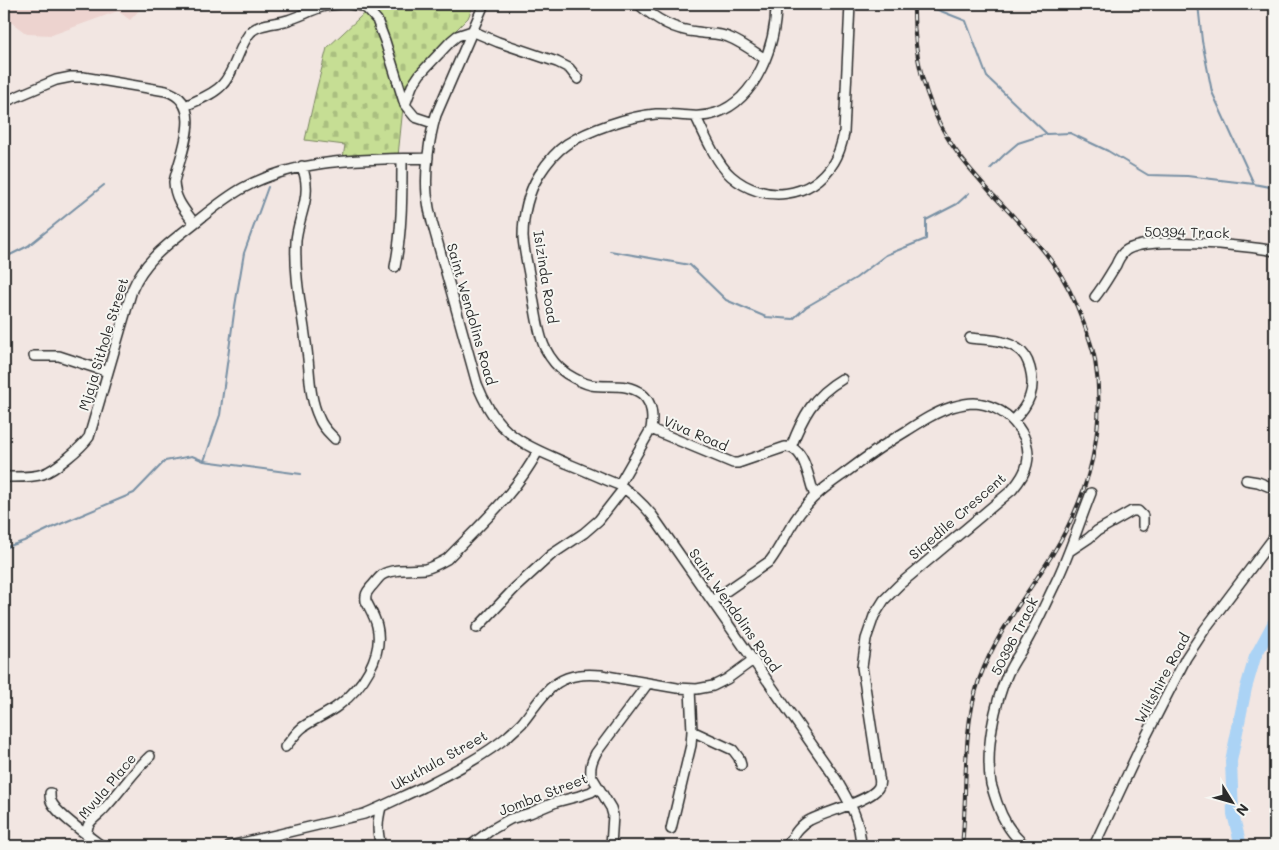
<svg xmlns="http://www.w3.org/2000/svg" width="1279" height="850" font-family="Mali,sans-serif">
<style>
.built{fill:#edd3cf}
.cemetery{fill:url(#cemetery-stones);stroke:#788460}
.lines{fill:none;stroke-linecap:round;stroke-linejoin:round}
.stream{stroke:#7890a4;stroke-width:2}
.river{stroke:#abd3f5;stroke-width:12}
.minor-casing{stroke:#2b2b2b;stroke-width:12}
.minor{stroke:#f6f6f2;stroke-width:9}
.rail-casing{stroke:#2b2b2b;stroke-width:4}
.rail{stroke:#f6f6f2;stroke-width:2;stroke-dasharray:5.5;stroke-linecap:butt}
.labels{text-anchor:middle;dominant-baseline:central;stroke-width:4;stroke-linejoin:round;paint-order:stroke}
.street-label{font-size:14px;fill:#2b2b2b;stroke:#f6f6f2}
</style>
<defs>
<pattern id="cemetery-stones" width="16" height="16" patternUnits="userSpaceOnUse" patternTransform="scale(1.25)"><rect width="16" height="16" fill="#c6de94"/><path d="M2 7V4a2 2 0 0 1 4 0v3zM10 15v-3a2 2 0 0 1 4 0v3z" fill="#aabf80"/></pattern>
</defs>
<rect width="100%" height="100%" fill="#f2e6e2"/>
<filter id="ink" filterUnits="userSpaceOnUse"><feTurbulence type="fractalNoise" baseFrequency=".02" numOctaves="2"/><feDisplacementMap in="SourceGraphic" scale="10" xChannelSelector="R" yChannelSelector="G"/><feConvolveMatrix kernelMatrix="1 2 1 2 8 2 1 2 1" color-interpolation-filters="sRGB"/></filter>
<g filter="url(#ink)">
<!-- built -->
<path class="built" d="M4,4H145L130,20L118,11L52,35L27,34L4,17Z"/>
<!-- cemetery -->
<path class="cemetery" d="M374,4H474L468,18L432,54L414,75L405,96L403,107L398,156L343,158L345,145L305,140L316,91L327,48Z"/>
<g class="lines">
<!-- stream -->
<path class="stream" d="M923,4L966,21L987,77L1047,134L1070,133L1108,151L1148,175L1187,176L1254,184L1275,188
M1198,4L1202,41L1212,92L1254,184
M990,169L1004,155L1018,143L1046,134
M610,251L690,265L726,300L766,317L793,319L806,307L856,278L886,255L926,239V220L957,204L969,193
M4,258L28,246L104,185
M204,461L220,415L235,306L244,253L268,187
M4,548L24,541L51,528L134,493L165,461L192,456L204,461L301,474"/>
<!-- river -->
<path class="river" d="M1241,846L1233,814L1231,761L1246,688L1255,657L1275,620"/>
<defs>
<path id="minor" d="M351,4L361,6L367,9L377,20L385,41L405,105L415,117L433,123
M484,4L436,115C429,138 425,170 427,195C428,204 430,214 432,222L477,384C483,399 490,414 502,426C519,444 544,453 566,463C584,470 601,478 619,485C632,493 642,503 652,515L836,779C849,802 860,818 861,846
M638,4C656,19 673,30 697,32C707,34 719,33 728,37C741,42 753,51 765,59
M4,102L56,80L71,77H83L166,91C206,103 180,154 174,182C175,200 184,209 194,223
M405,105L412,86L420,74L451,41L457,36L472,31L498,42L557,62L569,68L578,79
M185,106C197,100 213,95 222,85C234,73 238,49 249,34C257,23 276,24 288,20C305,15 321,4 339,4
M696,117C704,134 717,164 731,176C763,204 812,199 834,162C840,152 842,143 844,133L850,4
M302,166C304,172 306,179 306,185C308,203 297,223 296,241C294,283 304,318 308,359C310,379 310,399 319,418C322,427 329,433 335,439
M395,267C402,232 402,195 402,159
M1095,297C1103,287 1109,276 1116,265C1118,260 1121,255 1124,252C1142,234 1249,246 1275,251
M970,338C985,340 1005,339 1018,349C1025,353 1028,361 1030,368C1036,390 1029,404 1014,420
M34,356H59L108,372
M651,429L733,463H738L785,447C806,446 808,480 815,496
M791,447C803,416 813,396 842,379
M4,477C16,477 31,478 43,474C55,470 81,448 89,437L132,290C144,262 164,247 187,229C205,215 223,199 243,188C300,157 365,160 428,158
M1246,480L1258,482L1275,489
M619,485L651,429C653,417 653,403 642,394C626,382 610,388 591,385C582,383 575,379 567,374C558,368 550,358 545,348C537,332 535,304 531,286C529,270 524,253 523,237C523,216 528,193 539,175C546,164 555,152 567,144C589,130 629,116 656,114C676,113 696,120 716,113C757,99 776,44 776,4
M1071,550L1089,538L1097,531L1132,511H1138L1143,516V526
M712,601L770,561C783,544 790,523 805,507C816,493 831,483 845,473C866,457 886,443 908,430C922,421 936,412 952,407C959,405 967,403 974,403C1004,404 1034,434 1027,464C1025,474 1018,483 1012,490L899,585L884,600L874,616L866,639L862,667L879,777C880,781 880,785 878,788C870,801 825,812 810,820C799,825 793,837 787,846
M477,628L515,588L551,555L584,533L599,520L624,488
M692,731L733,750L739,758L741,765
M285,747C291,741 296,732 303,727C314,719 328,714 339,705C362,688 384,655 377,626C375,617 370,609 366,601C365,594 367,592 371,587C375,583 378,578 382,575C392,568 413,570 425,569C433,567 440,563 447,559C480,525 516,493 538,451
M50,793C50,796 50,799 51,801C56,814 90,837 102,846
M671,829L691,745L692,731L690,689
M87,834C87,831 87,829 88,826C91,819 99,815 104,809C120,792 133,772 150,756
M230,846L364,814C384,806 403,796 423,787C452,772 483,757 508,736C512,732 517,728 522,723C533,710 542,693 557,683C571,674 585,674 601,675L677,688L697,689L713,686L727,679L753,660
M381,846C377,831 377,823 381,807
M470,846L491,830L510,819L530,813L556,802L579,796L591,792L598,787
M611,846L613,815L611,808L591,775C590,766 592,761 596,753L640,694L648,683
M1026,846C1011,835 1003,820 997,803C995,797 993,791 991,784C985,751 994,704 1008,673C1014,660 1023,649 1029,637C1039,619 1047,600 1056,582C1070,553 1079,523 1091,493
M1094,846L1140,748L1186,658L1205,629L1275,536"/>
</defs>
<!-- minor casing -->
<use href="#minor" class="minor-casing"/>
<!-- minor -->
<use href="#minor" class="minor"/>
<defs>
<path id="rail" d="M914,4C913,51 923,96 947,137C960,159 977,177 994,196C1014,217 1035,238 1052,262C1066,281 1076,302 1084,324C1088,336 1093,348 1095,360C1107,431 1089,495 1052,555C1026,596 996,633 979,680C961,734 968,791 962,846"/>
</defs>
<!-- rail casing -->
<use href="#rail" class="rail-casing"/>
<!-- rail -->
<use href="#rail" class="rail"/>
</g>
</g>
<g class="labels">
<!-- street labels -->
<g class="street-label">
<text transform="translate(1187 232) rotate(1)">50394 Track</text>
<text transform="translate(546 277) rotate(81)">Isizinda Road</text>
<text transform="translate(472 314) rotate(74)">Saint Wendolins Road</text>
<text transform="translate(103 344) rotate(-73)">Mjaja Sithole Street</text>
<text transform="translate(696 433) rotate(23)">Viva Road</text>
<text transform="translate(957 516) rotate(-41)">Siqedile Crescent</text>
<text transform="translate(735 610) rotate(55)">Saint Wendolins Road</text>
<text transform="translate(1014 636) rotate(-63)">50396 Track</text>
<text transform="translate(1162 678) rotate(-62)">Wiltshire Road</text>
<text transform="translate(439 760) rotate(-29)">Ukuthula Street</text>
<text transform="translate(107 786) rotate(-50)">Mvula Place</text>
<text transform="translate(543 794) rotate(-21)">Jomba Street</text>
</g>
</g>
<!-- margin -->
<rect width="1279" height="850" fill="none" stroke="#f6f6f2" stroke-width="20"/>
<rect x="10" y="10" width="1259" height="830" fill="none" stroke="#2b2b2b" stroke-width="2" filter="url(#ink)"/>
<!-- north arrow -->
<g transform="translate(1232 802) rotate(127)" stroke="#f6f6f2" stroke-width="4" paint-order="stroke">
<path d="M0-4L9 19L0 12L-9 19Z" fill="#2b2b2b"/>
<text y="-8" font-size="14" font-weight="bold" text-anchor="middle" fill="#2b2b2b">N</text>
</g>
</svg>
